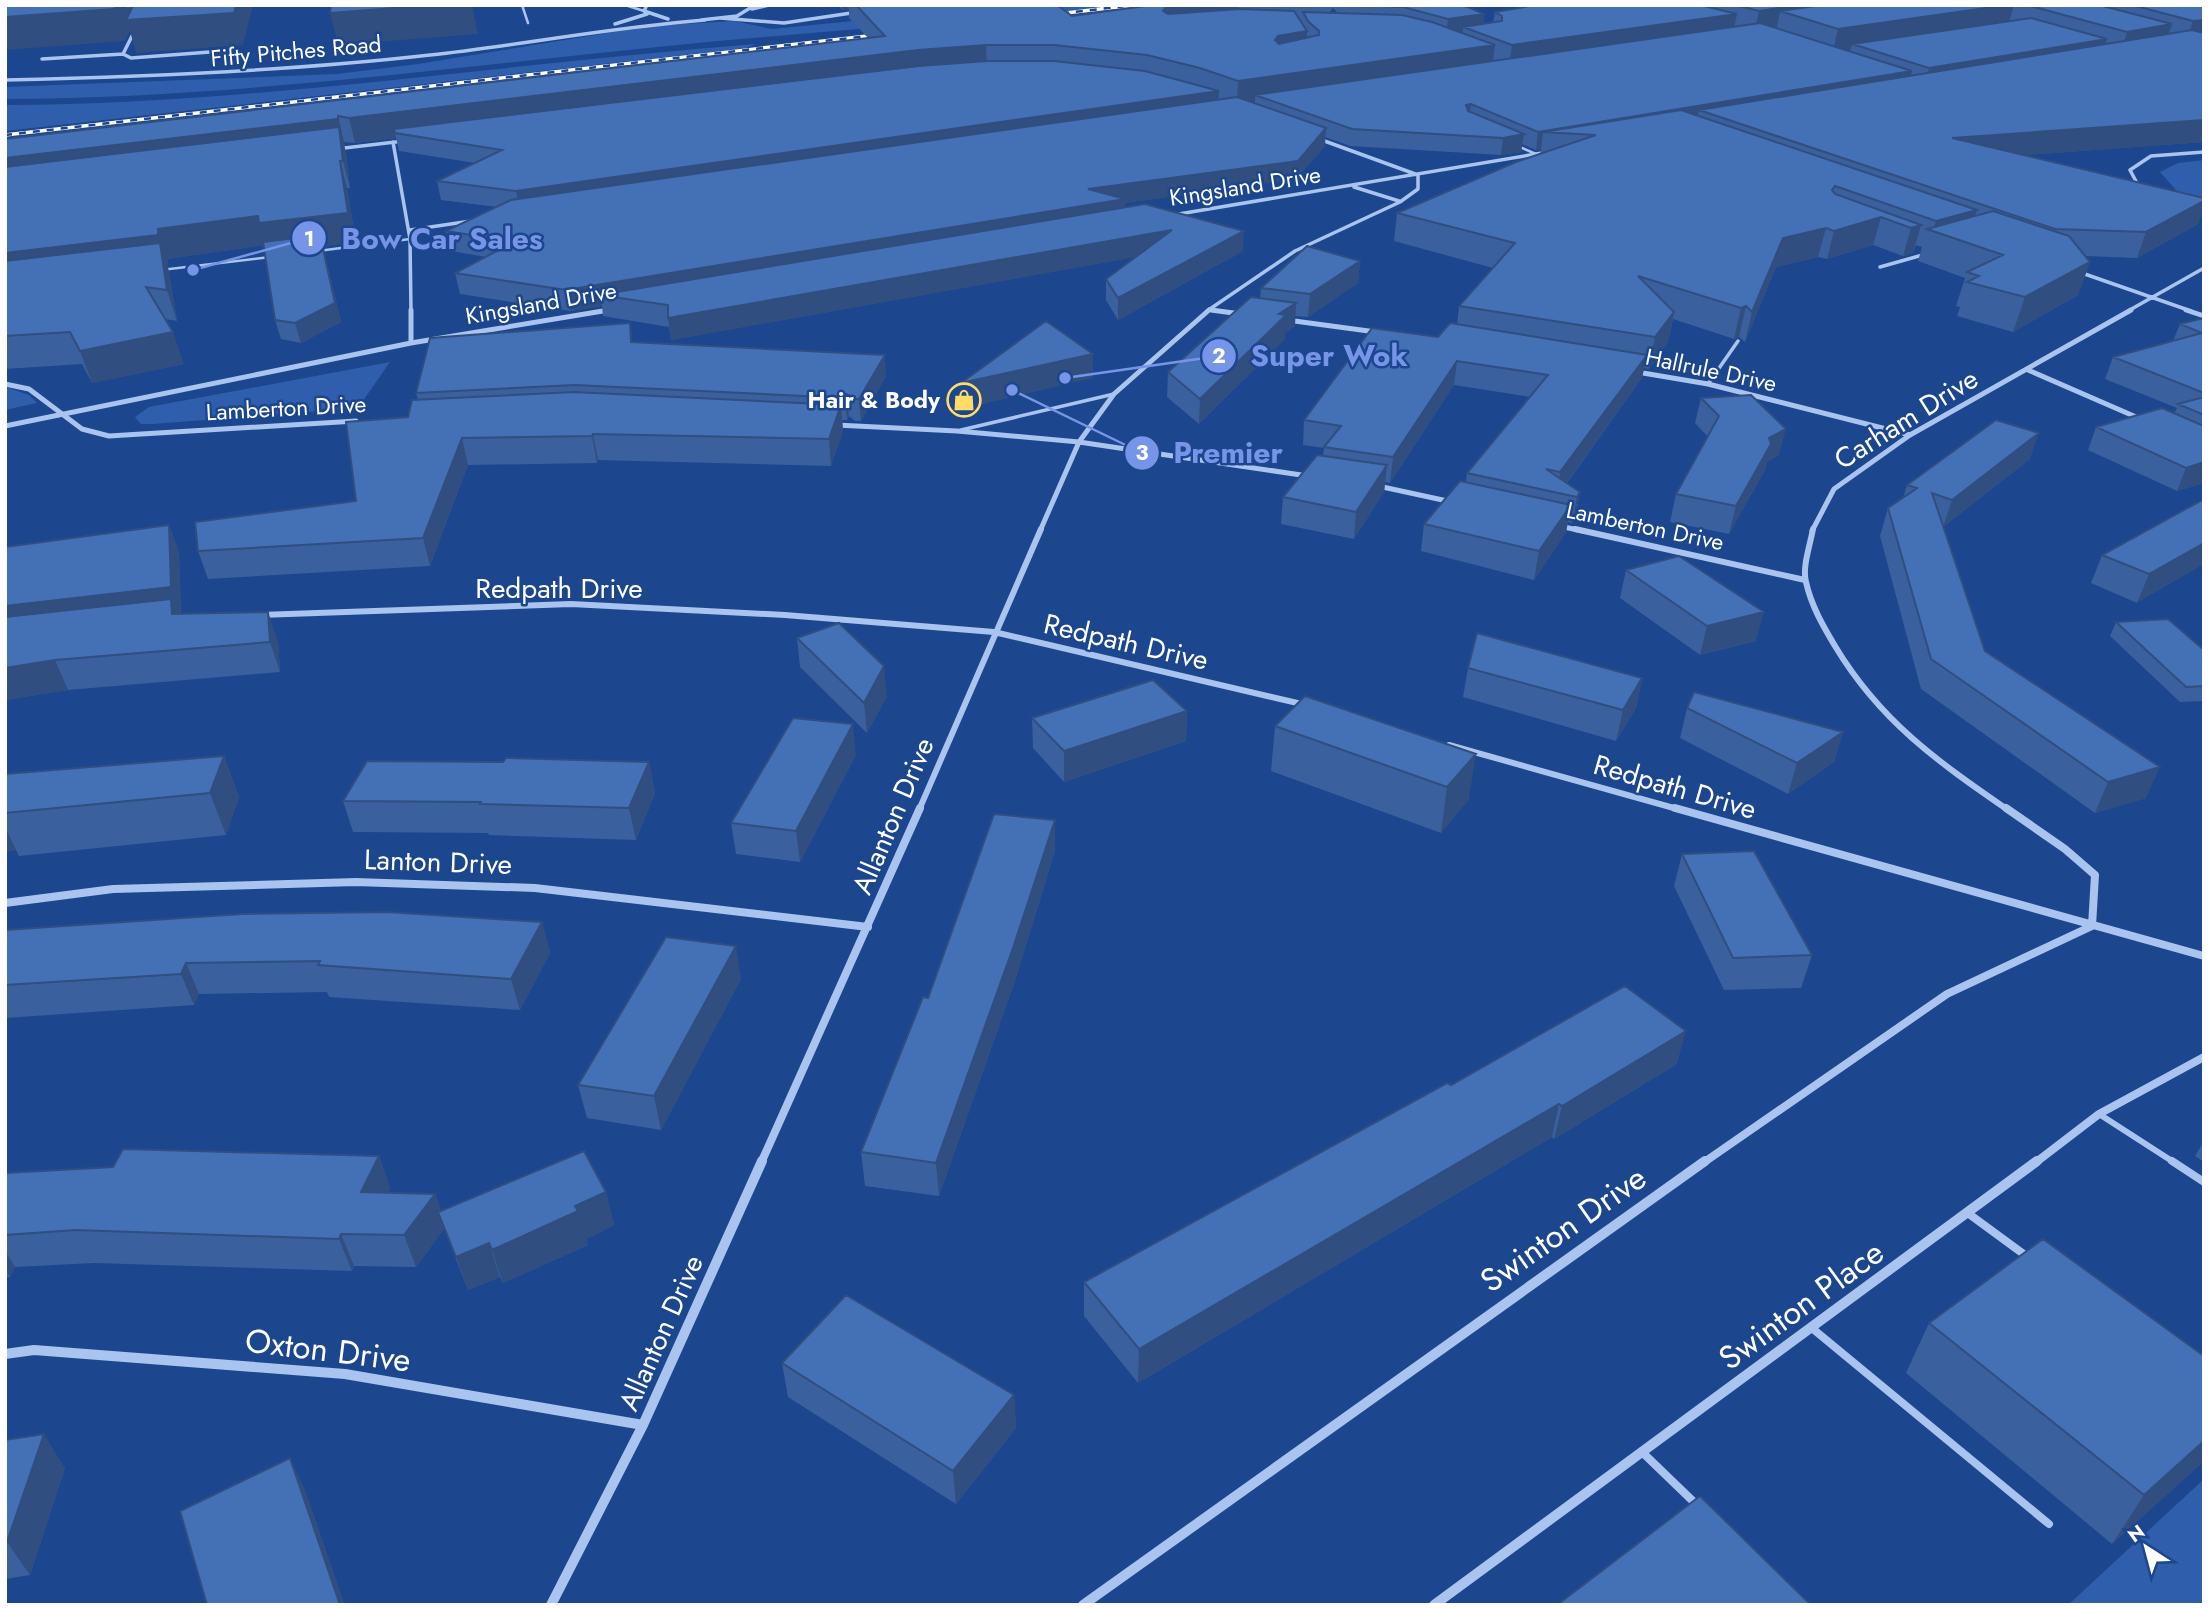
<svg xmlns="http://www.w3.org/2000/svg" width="2209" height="1610" font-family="Jost,sans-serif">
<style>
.green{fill:#2f5fac}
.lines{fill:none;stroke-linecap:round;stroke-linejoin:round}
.lane-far3{stroke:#a9c4ee;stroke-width:2.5}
.lane-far2{stroke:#a9c4ee;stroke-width:3.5}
.lane-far1{stroke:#a9c4ee;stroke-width:6}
.lane{stroke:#a9c4ee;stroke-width:8}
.street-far4{stroke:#a9c4ee;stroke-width:3.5}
.street-far3{stroke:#a9c4ee;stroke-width:5}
.street-far2{stroke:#a9c4ee;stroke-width:6}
.street-far1{stroke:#a9c4ee;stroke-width:8}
.street{stroke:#a9c4ee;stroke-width:10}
.rail-casing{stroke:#fff;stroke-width:3.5}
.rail{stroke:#1c468e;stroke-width:2.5;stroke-dasharray:7;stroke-linecap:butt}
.wall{fill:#3a609d;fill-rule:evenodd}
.shaded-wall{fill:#304e7f}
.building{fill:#4470b6;stroke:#304e7f;stroke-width:2}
.labels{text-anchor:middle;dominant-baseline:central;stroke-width:5;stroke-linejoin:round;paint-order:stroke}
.far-street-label{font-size:23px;fill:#fff;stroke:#1c468e}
.far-poi-label{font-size:23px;font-weight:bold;fill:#fff;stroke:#1c468e;text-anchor:end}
.street-label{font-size:28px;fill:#fff;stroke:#1c468e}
.near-street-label{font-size:33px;fill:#fff;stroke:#1c468e}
.leader{fill:none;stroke:#7795e8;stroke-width:2.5}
.callout-dot{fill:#7795e8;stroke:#1c468e;stroke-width:2.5}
.mark-label{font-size:21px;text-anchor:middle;font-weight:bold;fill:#fff}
.callout-label{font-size:30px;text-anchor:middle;font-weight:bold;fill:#7795e8;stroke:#1c468e;stroke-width:5;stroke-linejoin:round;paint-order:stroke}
</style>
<rect width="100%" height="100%" fill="#1c468e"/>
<!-- green -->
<path class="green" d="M1015,5H1121C970,22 818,31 667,46C447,68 227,98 5,99V87L337,74L418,64L651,26L734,21L772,29Z
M756,44L746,48L5,131V105C257,104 506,63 756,44Z
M2204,160V204L2184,199L2160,172L2178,163Z
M390,362L358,408L153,424H141L135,417L149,407Z
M5,387L29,395L37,403L5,410Z
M2204,1479V1605H2068Z"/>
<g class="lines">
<!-- lane-far3 -->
<path class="lane-far3" d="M522,5L528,23
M625,5L644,11
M1515,145L1536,154
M318,251L410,239
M161,270L270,257"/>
<!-- lane-far2 -->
<path class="lane-far2" d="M1708,384L1738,341
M961,430L1114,394"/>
<!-- lane-far1 -->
<path class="lane-far1" d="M2099,1114L2175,1163"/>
<!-- lane -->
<path class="lane" d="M2172,1161L2204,1182
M1969,1214L2029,1258
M1813,1329L2049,1524
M1642,1452L1698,1506"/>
<!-- street-far4 -->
<path class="street-far4" d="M647,5L644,11L668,19
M752,9L769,5
M720,18L784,23L858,12
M701,20L737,16L755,5
M615,24L647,14
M135,30L123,54L131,58L223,51
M42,59L123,54
M5,80C147,77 289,71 430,55C522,45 613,27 705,20
M393,142L410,239L411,311
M336,149L404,141
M1354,187L1399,201
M2139,187L2130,170L2151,156L2204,152
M1173,215L1548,152
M410,230L471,221
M1880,267L1926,254
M2079,272L2191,311
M1211,310L1221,311
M601,311L609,310
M1207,311L1295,251L1400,202L1418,189V175L1319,139
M2128,311L2204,268"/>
<!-- street-far3 -->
<path class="street-far3" d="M411,310V343
M1211,310L1241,314
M2186,310L2204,316
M1287,320L1376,332
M2028,370L2143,420
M1637,372L1708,384L1910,435
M5,384L29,389L82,429L109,436L356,421
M836,425L957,431L1079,442L1308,476
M5,426L411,343L609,310
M1378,486L1452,502
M1559,526L1583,531
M1040,531L1079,442L1114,394L1209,310
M1812,531L1834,489L1910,435L2131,310"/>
<!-- street-far2 -->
<path class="street-far2" d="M1575,529L1805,580
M1813,529C1810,545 1802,568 1806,582C1811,605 1823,626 1835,646C1880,721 1937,761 2008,810
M260,615L571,604L785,615L994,632L1306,705
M1449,745L1681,810
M919,810L1041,529"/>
<!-- street-far1 -->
<path class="street-far1" d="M1675,808L2204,956
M5,903L113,889L356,882L535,888L868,927
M761,1163L920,808
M1703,1163L1947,994L2092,926L2095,875L2065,849L2006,808
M2035,1163L2099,1114L2204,1057"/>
<!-- street -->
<path class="street" d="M5,1354L34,1350L345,1374L643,1425
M551,1605L643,1425L762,1161
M1083,1605L1705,1161
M1434,1605L2037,1161"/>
<defs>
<path id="rail" d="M1048,15L1135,5
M5,135L885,34"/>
</defs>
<!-- rail casing -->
<use href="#rail" class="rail-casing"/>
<!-- rail -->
<use href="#rail" class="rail"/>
</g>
<!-- wall -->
<path class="wall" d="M838,5H1057L1072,16L1153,5H1458L1484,14L1483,24L1493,22L1495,12L1536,5H2204V142L2024,155L2204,198V207L2198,224L2137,258L2085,256L2090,262L2078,295L2013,332L1957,316L1960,307L1956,306L1965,278L1918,261L1922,247L1916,245L1913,253L1903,256L1873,245L1827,259L1818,257L1776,267L1745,342L1739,337L1734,339L1673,319L1668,342L1649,369L1644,368L1642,378L1567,483L1580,492L1575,518L1572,523L1568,522L1566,532L1534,580L1421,551L1424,524L1466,482L1467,473L1530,397L1454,385L1390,483L1385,482L1384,492L1354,539L1281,524L1283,497L1323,456L1324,448L1303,445L1304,420L1457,325L1459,306L1493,268L1394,241L1397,213L1540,154L1541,149L1536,150L1522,144L1521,152L1501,155L1350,146L1325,137V146L1296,179L1125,203V208L1243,251L1118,320L1106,300V279L1135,257L671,340L669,327L603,316L602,306L570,311L460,294L455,273L486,257L451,251L446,231L497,207L441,200L437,181L475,163L399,151L396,138L355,143L344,142L345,145H344L346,153L350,188H347L356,242L323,246L341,322L301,343L281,339L275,320L264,245L167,259L168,264H167L169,272L177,321L165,319L184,364L92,383L82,364L5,369V139L868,38L849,18V10H842ZM1333,8L1337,12V13H1329Z
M1360,261L1358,283L1308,317L1295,316V326L1285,333V339L1199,424L1167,397L1168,372L1260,298L1261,288Z
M2204,318V483L2177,491L2088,450L2096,427L2174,413L2177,408L2105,379L2113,357L2173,341L2180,324Z
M633,342L886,376L861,421H855L849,416L847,420H842L843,431L831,466L598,460L597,463L468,465L430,566L208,579L198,551L356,501L418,400L416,393Z
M1701,398L1779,455L1767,462L1765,470L1729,534L1670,522L1676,494L1708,437L1695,423Z
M2030,459L1943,527L1985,651L2146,798L2095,813L1921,689L1880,536L1888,508L1903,498L1907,485Z
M2204,499L2137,603L2091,583L2102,555Z
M169,525L179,553L181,614L278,641L280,672L68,690L5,700V547Z
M1626,570L1756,641L1700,655L1620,598Z
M2116,622L2204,650V701L2180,702L2110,636Z
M797,638L887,696L867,733L800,667Z
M1468,668L1642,678L1636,708L1616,741L1463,697Z
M1305,696L1469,799L1441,833L1271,771L1275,726Z
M1687,708L1843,732L1834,762L1788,794L1680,738Z
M1187,711L1186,741L1064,782L1033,748L1032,718Z
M856,755L800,862L736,854L731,823Z
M224,756L239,797L226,835L19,856L16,850L5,852V774Z
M503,762H649L655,793L636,840L489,835L488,833L353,832L343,801Z
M1055,820V851L1015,981L939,1196L865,1186L861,1152L928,998Z
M1682,854L1812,955L1801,988L1724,990L1674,886Z
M542,922L550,953L520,1010L329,997L327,992L199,994L194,1005L5,1018V930Z
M741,979L661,1130L587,1118L578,1085Z
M1677,1064L1554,1139L1552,1137L1138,1383L1084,1316V1282L1451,1085Z
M2204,1141V1162L2195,1156Z
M379,1156L390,1188L388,1193L435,1194L441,1211L606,1192L614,1225L586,1239L588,1245L503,1283L500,1277L468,1290L444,1229L416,1267L354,1266L352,1271L94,1263L15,1267L10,1277H5V1173Z
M1929,1323L2204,1356V1461L2112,1544L1906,1373Z
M782,1363L1014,1395L1016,1428L956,1504L788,1397Z
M5,1440L65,1468L30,1575L5,1579Z"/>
<!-- shaded-wall -->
<path class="shaded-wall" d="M5,5H253L243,45L136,53L130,31L125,41L5,50Z
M433,5H472L478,34L338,45L330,13Z
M842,5H848L849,10H842Z
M1239,5V23L1167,28L1163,11L1167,6Z
M1797,5H1925L1780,11L1777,27L1755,30L1759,11Z
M2007,5H2014L2007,29L1852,44L1850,52L1832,54L1838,29Z
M1484,14L1482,34L1463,27L1462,39L1445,41L1448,19Z
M1737,14L1733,33L1509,66L1512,45Z
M2204,20V39L2186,41L2193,21Z
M2172,24L2165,44L2121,52L2127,32Z
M1307,31L1306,54L1277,59L1275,40L1278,36Z
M2107,39L2102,55L1925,84L1929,68Z
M986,45L987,69L395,133L396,138L355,143L349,118L918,50Z
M1495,45L1492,68L1255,95V103L1237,105L1238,81Z
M1912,71L1908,87L1699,110L1696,123L1596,135L1543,132L1541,149L1536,150L1538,132Z
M1219,91L1218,108L520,210L516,191Z
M1471,104L1469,121L1466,105Z
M338,116L344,142L345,145H344L346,153L350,188L343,161L5,187V158Z
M2204,120V142L1946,161L1952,138Z
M1326,128L1325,146L1296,179L1125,203V219L599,295L602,306L570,311L566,290L1088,189Z
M1524,134L1521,152L1501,155L1503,138Z
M340,161L347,188L356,242L323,246L341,322L301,343L295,323L265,245L167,259L168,264H167L169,272L177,321L167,290L163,265L5,284V253L158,229Z
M2204,201V207L2198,224L2137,258L2146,232Z
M1977,210L1969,238L1933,231L1936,221Z
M1881,217L1873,245L1827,259L1834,231Z
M1921,225L1913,253L1903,256L1911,228Z
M1826,228L1818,257L1776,267L1745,342L1752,312L1783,238Z
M1172,230L1171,251L671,340L668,318Z
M1244,231L1243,251L1118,320V298Z
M1360,261L1358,283L1308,317L1310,294Z
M2090,262L2078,295L2013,332L2025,297Z
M1296,303L1295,326L1285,333V339L1199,424L1200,399L1279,314Z
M1746,306L1739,337L1734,339L1741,308Z
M1674,312L1668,342L1649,369L1655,337Z
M173,332L184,364L92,383L80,351Z
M1093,354V378L962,409L961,383Z
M885,355L886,376L861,421L859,399Z
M1647,355L1642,378L1559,493H1557L1560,472Z
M1457,361L1454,385L1390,483L1393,457Z
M846,394L849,416L847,420L845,398Z
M841,405L843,431L831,466L829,439Z
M1786,429L1779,455L1767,462L1765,470L1729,534L1736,506L1769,438Z
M2039,433L2030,459L1943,527L1952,500Z
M593,434L598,460L597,463L592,436Z
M462,438L468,465L430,566L423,538Z
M2204,462V483L2177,491L2186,468Z
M1387,465L1384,492L1354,539L1356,512Z
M1580,492L1575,518L1572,523L1577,497Z
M1571,505L1566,532L1534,580L1539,551Z
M169,525L179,553L181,616L5,636V606Z
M2204,543V564L2137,603L2149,574Z
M268,612L278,641L280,672L270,642Z
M1764,612L1756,641L1700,655L1707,626Z
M55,660L68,690L5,700V668Z
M884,666L887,696L867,733L864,703Z
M1642,678L1636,708L1616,741L1623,710Z
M1187,711L1186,741L1064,782V751Z
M853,724L856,755L800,862L796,831Z
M1843,732L1834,762L1788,794L1797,763Z
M1476,754L1469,799L1441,833L1447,787Z
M224,756L239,797L226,835L210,793Z
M649,762L655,793L636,840L629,808Z
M2160,767L2146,798L2095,813L2108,782Z
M1055,820V851L1015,981L939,1196L936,1163Z
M5,827L16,850L5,852Z
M542,922L550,953L520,1010L511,979Z
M736,946L741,979L661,1130L654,1096Z
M186,963L199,994L194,1005L181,974Z
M1686,1031L1677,1064L1554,1139L1562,1106Z
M1559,1104L1552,1137L1138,1383L1139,1349Z
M379,1156L390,1188L374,1224L361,1192Z
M606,1192L614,1225L586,1239L588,1245L503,1283L492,1250L575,1206Z
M435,1194L447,1226L438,1212L444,1229L416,1267L404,1235Z
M341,1234L354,1266L352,1271L339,1239Z
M489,1243L500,1277L468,1290L456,1257Z
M5,1251L15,1267L10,1277L5,1268Z
M1014,1395L1016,1428L956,1504L953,1471Z
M44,1434L65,1468L30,1575L7,1542Z
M2204,1441V1461L2112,1544L2144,1495Z
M290,1458L306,1492L345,1605H340Z"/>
<!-- building -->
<path class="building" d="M5,5H117L114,9L5,17Z
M127,5H236L234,13L126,20L132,8L125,9Z
M331,5H433L330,13Z
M856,5H1057L1072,16L1153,5H1174L1167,6L1163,11L1168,14L1240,9L1294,11L1307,31L1278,36L1275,40L1279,44L1319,35V31L1308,21L1303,12L1402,15L1432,22L1495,45L1238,81L1200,68L1147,55L1054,45H986L918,50L349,118L338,116V119L5,158V139L885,36Z
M1362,5H1458L1468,7L1484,14L1448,19L1403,7Z
M1536,5H1700L1737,14L1512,45L1463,27L1502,21V16L1495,12Z
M1736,5H1797L1759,11Z
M1822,5H2007L1838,29L1780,11Z
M2027,5H2099L2172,24L2127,32Z
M2132,5H2204V20L2193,21Z
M2031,18L2107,39L1929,68L1852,44Z
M1760,23L1912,71L1538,132L1471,104L1466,105L1468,111L1524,134L1503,138L1352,129L1255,95Z
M2192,30L2204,33V120L1952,138L2204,198V201L2146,232L2055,229L1699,110Z
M987,61H1054L1145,71L1219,91L516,191L437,181L502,150L395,133L394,129L919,66Z
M1237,97L1326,128L1298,161L1088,189L1125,199L566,290L455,273L514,242L446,231L511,200Z
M1681,110L1977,210L1936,221L1835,186L1832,190L1835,194L1921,225L1911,228L1881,217L1834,231L1826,228L1783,238L1752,312L1746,306L1741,308L1638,276L1674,312L1655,337L1459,306L1515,243L1397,213L1516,162L1596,135L1543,132Z
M339,127L343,161H340L348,213L259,223L258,216L158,229V235L5,253V167Z
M1145,204L1244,231L1118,298L1106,279L1172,230L668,318V305L599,295Z
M1993,211L2069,236L2090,262L2025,297L1967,282L1979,276L1967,272L2003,255L1927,229Z
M320,235L335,303L295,323L275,320L263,242Z
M160,243L167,290L146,287L173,332L80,351L70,332L5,336V261Z
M1307,246L1360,261L1310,294L1261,288Z
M1251,297L1296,303L1279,314L1286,315L1200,399L1168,372Z
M2204,318V393L2113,357L2202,333L2180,324Z
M1046,321L1093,354L961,383Z
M630,323L631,342L885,355L859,399H853L846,394L845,398L575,385L416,393L430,338Z
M1450,323L1647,355L1560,472L1546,469L1580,492L1577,497L1467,473L1548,375L1457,361L1393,457L1324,447L1341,426L1304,420L1372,328L1438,337Z
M574,392L841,405L829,439L593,434L592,436L462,438L423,538L198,551L195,522L356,501L346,422L408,417L412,400Z
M1751,395L1786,429L1769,438L1771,444L1736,506L1676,494L1719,416L1701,398Z
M2204,397V415L2178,404Z
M2162,408L2204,426V462L2186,468L2096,427Z
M1996,420L2039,433L1952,500L1932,493L1985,651L2160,767L2108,782L1931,659L1888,508L1917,488L1907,485Z
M1317,455L1387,465L1356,512L1283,497Z
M1460,481L1571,505L1539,551L1424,524Z
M2204,499V543L2149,574L2102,555Z
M169,525L171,587L5,606V547Z
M1679,556L1764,612L1707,626L1626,570Z
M171,599L172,614L268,612L270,642L55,660L5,668V617Z
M2168,619L2204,650V686L2186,687L2116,622Z
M839,623L884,666L864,703L797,638Z
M1477,633L1642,678L1623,710L1468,668Z
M1153,680L1187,711L1064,751L1032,718Z
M1694,692L1843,732L1797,763L1687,708Z
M1305,696L1476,754L1447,787L1275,726Z
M793,718L853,724L796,831L731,823Z
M224,756L210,793L5,813V774Z
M506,758L649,762L629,808L480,804L481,802L343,801L367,761L503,762Z
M994,814L1055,820L1013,948L936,1163L861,1152L923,997L928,998Z
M1754,851L1812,955L1733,958L1682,854Z
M387,912L542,922L511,979L318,965L320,961L186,963L181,974L5,985V930L242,914Z
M666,937L736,946L654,1096L578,1085Z
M1625,986L1686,1031L1562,1106L1559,1104L1139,1349L1084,1282L1447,1083L1451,1085Z
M123,1149L379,1156L361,1192L435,1194L404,1235L341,1234L339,1239L76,1230L5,1235V1173L113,1167Z
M584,1151L606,1192L575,1206L578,1211L492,1250L489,1243L456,1257L438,1212Z
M2043,1239L2204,1356V1441L2144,1495L1929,1323Z
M846,1295L1014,1395L953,1471L782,1363Z
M44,1434L7,1542H5V1440Z
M290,1458L340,1605H207L180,1511Z
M1700,1496L1811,1605H1557Z"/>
<!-- icons -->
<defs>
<symbol id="shop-ring" viewBox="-11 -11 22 22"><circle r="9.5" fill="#1c468e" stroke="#fedc66" stroke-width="1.5"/><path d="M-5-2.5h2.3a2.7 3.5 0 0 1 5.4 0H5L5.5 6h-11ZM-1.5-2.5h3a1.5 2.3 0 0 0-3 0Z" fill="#fedc66"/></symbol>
</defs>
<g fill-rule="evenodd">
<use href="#shop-ring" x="945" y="381" width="38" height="38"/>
</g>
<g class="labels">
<!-- far-street labels -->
<g class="far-street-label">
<text transform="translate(296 51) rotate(-5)">Fifty Pitches Road</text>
<text transform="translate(1245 186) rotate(-9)">Kingsland Drive</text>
<text transform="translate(541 303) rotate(-10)">Kingsland Drive</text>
<text transform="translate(1711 370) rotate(12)">Hallrule Drive</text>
<text transform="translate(286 408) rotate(-3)">Lamberton Drive</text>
<text transform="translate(1645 526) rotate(12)">Lamberton Drive</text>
</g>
<!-- far-poi labels -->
<g class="far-poi-label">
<text x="940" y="400">Hair &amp; Body</text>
</g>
<!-- street labels -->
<g class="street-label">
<text transform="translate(1906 419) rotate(-32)">Carham Drive</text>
<text x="559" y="588">Redpath Drive</text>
<text transform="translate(1126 642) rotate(13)">Redpath Drive</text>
<text transform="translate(1675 787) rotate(16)">Redpath Drive</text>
<text transform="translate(893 816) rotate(-67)">Allanton Drive</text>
<text transform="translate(438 862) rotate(2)">Lanton Drive</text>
<text transform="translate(661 1333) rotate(-66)">Allanton Drive</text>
</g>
<!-- near-street labels -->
<g class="near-street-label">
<text transform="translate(1563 1229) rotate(-35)">Swinton Drive</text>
<text transform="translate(1801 1305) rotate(-36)">Swinton Place</text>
<text transform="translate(328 1350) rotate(7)">Oxton Drive</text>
</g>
</g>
<!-- callouts -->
<path class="leader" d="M193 270L309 238M1065 378L1219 356M1012 390L1142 453"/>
<g class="callout-dot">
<circle cx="193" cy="270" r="7"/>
<circle cx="1065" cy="378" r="7"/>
<circle cx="1012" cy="390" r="7"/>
<circle cx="309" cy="238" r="18"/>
<circle cx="1219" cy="356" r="18"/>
<circle cx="1142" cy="453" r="18"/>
</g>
<g class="mark-label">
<text x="309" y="246">1</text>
<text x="1219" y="363">2</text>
<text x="1142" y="460">3</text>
</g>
<g class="callout-label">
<text x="442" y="249">Bow Car Sales</text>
<text x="1329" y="366">Super Wok</text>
<text x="1228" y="463">Premier</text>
</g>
<!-- border -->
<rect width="2209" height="1610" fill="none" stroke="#ffffff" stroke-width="14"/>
<!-- north arrow -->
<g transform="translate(2146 1547) rotate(324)" stroke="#1c468e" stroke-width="5" paint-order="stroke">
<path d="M0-5L12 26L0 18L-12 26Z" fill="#ffffff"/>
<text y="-10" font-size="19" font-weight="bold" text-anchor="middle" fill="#ffffff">N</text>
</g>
</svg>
